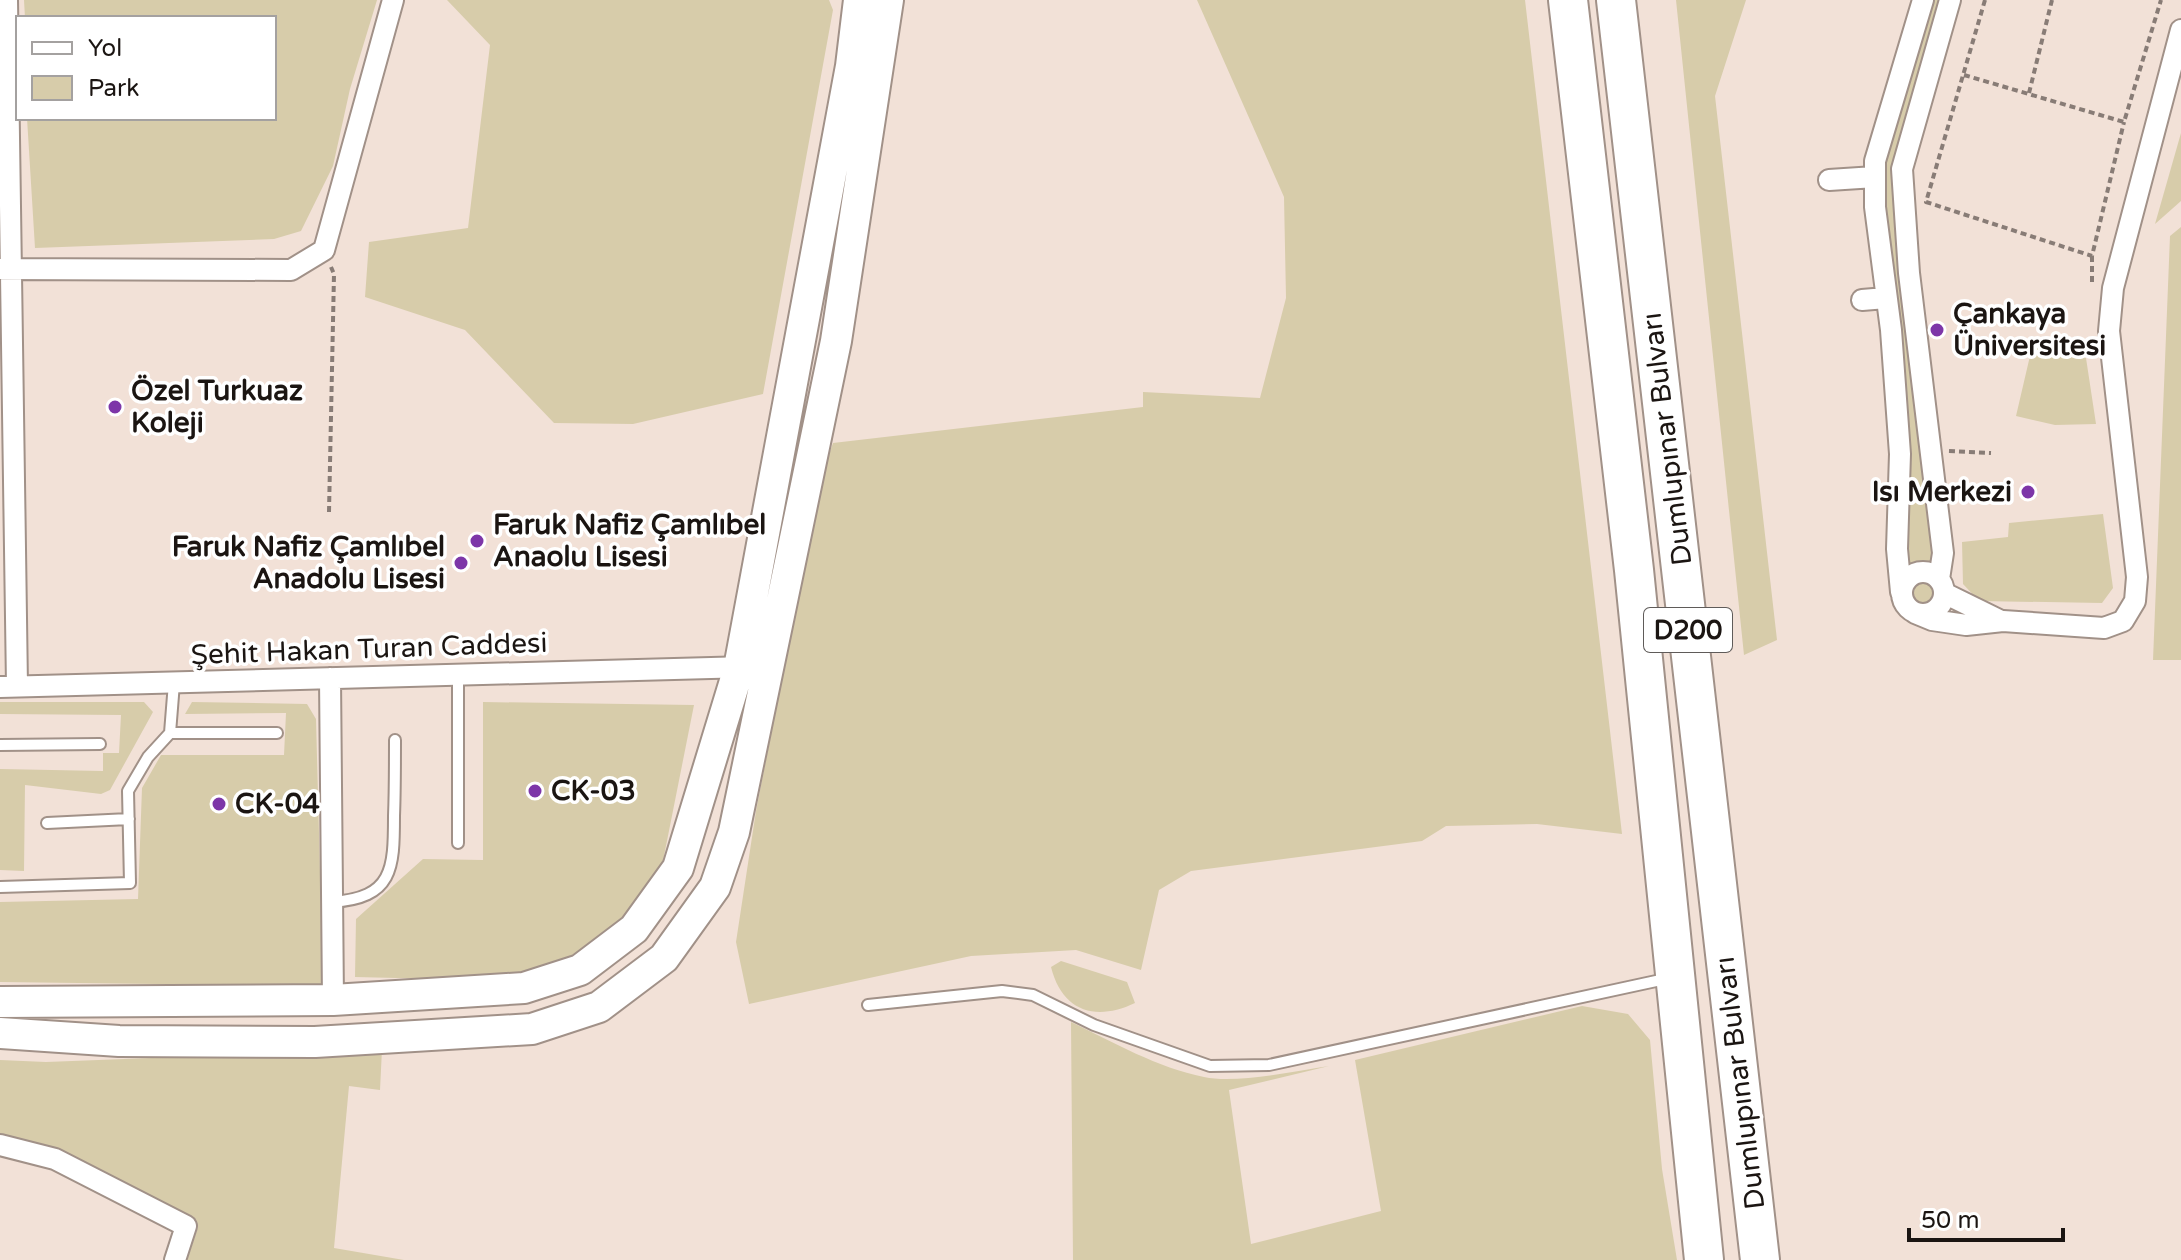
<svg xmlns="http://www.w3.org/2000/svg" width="2181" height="1260" font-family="'Varela Round',sans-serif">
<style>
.green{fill:#d7ccaa}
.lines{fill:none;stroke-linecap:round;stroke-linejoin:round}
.lane-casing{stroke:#a19188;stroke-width:14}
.street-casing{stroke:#a19188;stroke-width:24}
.secondary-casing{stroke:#a19188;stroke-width:34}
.highway-casing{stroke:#a19188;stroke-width:42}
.path{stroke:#887c76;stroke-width:4;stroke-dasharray:6 4;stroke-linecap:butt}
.lane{stroke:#fff;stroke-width:10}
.street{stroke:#fff;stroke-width:20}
.secondary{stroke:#fff;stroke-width:30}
.highway{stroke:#fff;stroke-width:38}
.poi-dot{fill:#7d36a8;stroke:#fff;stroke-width:3}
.labels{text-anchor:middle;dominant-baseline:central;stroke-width:7;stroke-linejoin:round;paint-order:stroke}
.shield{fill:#fff;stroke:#5f5b59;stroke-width:2}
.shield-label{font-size:26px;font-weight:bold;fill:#1b1512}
.poi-label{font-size:28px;font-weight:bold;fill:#1b1512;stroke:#fff;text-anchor:start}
.street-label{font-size:28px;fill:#1b1512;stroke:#fff}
</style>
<rect width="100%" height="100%" fill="#f2e1d7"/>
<!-- green -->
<path class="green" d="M24,0H377L350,89L333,166L301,231L274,239L35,248L27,118H274V18H25Z
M447,0H829L833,10L763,394L633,424L554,423L465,330L365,297L369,242L468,228L490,45Z
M1197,0H1525L1622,834L1537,824L1446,826L1422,841L1191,871L1159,890L1141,970L1076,950L971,956L749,1004L736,942L756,811L821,477L833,443L1143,407V392L1260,398L1286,298L1284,197Z
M1676,0H1746L1715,96L1777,640L1744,655Z
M1923,0H1950L1902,169L1943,600L1935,611L1909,610L1902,598L1875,161Z
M2181,133V201L2155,224Z
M2181,227V660H2153L2170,236Z
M2033,343L2086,358L2096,424L2055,425L2016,416Z
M2103,514L2113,588L2102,603L1979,601L1963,584L1962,542L2008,537L2009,523Z
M0,702H144L153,712L110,790L101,794L25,785L24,871L0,870V769L103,771V753H119L121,715L0,714Z
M192,702L307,704L316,719L323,986L0,982V902L138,899L142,788L161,755H284L286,713L185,714Z
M483,702L694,705L662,866L625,917L571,963L518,981L355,977L356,919L423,859L483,860Z
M1061,961L1127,982L1135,1003C1095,1022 1062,1011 1051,967Z
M1582,1006L1628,1014L1650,1040L1662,1169L1677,1260H1073L1071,1022C1113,1042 1158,1068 1204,1077C1236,1084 1296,1071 1329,1066L1229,1090L1251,1244L1381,1211L1355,1060Z
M382,1049L380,1090L349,1086L334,1248L404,1260H187L198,1227L155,1200L0,1145V1060L46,1062Z"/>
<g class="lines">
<defs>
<path id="lane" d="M170,733L174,683
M0,745L100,744
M47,823L129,819
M458,843V674
M0,887L130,883L128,791L148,757L170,733H277
M332,902C393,898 394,869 394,816C395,791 395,766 395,740
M868,1005L1002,991L1033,995L1094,1025L1210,1066L1269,1065L1670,978"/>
<path id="street" d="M7,0L17,686
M1829,180L1875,177
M1,269L291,270L324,250L393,0
M1862,300L1886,298
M1902 593a21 21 0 1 1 42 0a21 21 0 1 1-42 0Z
M1939,579L1943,553L1909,273L1902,169L1950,0
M1901,592L1897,549L1900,454L1891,330L1875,207V161L1923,0
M1944,593L1999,620
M1915,613L1932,620L1966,625L2003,621L2104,628L2123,621L2135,601L2137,577L2109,331L2113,288L2181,30
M330,678L333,1000
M0,687L748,667
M0,1145L55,1159L186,1226L175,1260"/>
<path id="secondary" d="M0,1002L333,1000L524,988L580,970L634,929L678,868L739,668L851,66L859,0
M0,1033L119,1041L315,1042L532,1029L599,1007L664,958L715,887L734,832L836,341L888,0"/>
<path id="highway" d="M1568,0L1634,570L1704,1260
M1616,0L1760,1260"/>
</defs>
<!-- lane casing -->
<use href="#lane" class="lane-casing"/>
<!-- street casing -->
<use href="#street" class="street-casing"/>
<!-- secondary casing -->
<use href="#secondary" class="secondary-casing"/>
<!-- highway casing -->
<use href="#highway" class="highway-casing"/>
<!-- path -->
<path class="path" d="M1985,0L1926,202L2092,256L2124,122
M1964,75L2124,122L2161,0
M2029,93L2052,0
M2092,256V283
M1949,451L1991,453
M329,512L334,274L331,267"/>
<!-- lane -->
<use href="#lane" class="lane"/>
<!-- street -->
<use href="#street" class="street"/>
<!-- secondary -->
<use href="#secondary" class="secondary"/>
<!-- highway -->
<use href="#highway" class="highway"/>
</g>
<!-- markers -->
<g class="poi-dot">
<circle cx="1937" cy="330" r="8"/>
<circle cx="115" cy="407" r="8"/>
<circle cx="2028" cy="492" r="8"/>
<circle cx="477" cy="541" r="8"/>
<circle cx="461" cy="563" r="8"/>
<circle cx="535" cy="791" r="8"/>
<circle cx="219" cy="804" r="8"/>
</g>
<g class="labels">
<!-- shield labels -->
<rect class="shield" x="1644" y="608" width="88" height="44" rx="6"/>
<g class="shield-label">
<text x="1688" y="630">D200</text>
</g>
<!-- poi labels -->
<g class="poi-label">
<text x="1953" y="314">Çankaya<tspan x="1953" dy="32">Üniversitesi</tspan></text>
<text x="131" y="391">Özel Turkuaz<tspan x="131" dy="32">Koleji</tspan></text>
<text x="2012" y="492" text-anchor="end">Isı Merkezi</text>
<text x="493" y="525">Faruk Nafiz Çamlıbel<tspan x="493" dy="32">Anaolu Lisesi</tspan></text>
<text x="445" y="547" text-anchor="end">Faruk Nafiz Çamlıbel<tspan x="445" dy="32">Anadolu Lisesi</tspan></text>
<text x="551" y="791">CK-03</text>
<text x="235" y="804">CK-04</text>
</g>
<!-- street labels -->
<g class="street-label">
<text transform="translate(1667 439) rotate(-97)">Dumlupınar Bulvarı</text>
<text transform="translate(369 649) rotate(-2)">Şehit Hakan Turan Caddesi</text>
<text transform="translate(1740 1083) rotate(-97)">Dumlupınar Bulvarı</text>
</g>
</g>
<!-- legend -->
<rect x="16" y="16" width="260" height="104" fill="#ffffff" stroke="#a4a1a0" stroke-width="2"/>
<rect x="32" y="42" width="40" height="12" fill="#ffffff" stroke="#a4a1a0" stroke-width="2"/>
<text x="88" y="56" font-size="24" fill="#1b1512">Yol</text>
<rect x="32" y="76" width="40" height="24" fill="#d7ccaa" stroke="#a4a1a0" stroke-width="2"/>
<text x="88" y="96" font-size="24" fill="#1b1512">Park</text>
<!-- scale -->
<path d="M1909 1228v12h154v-12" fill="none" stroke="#1b1512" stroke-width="4"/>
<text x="1921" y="1228" font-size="24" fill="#1b1512" stroke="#ffffff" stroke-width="6" paint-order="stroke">50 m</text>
</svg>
